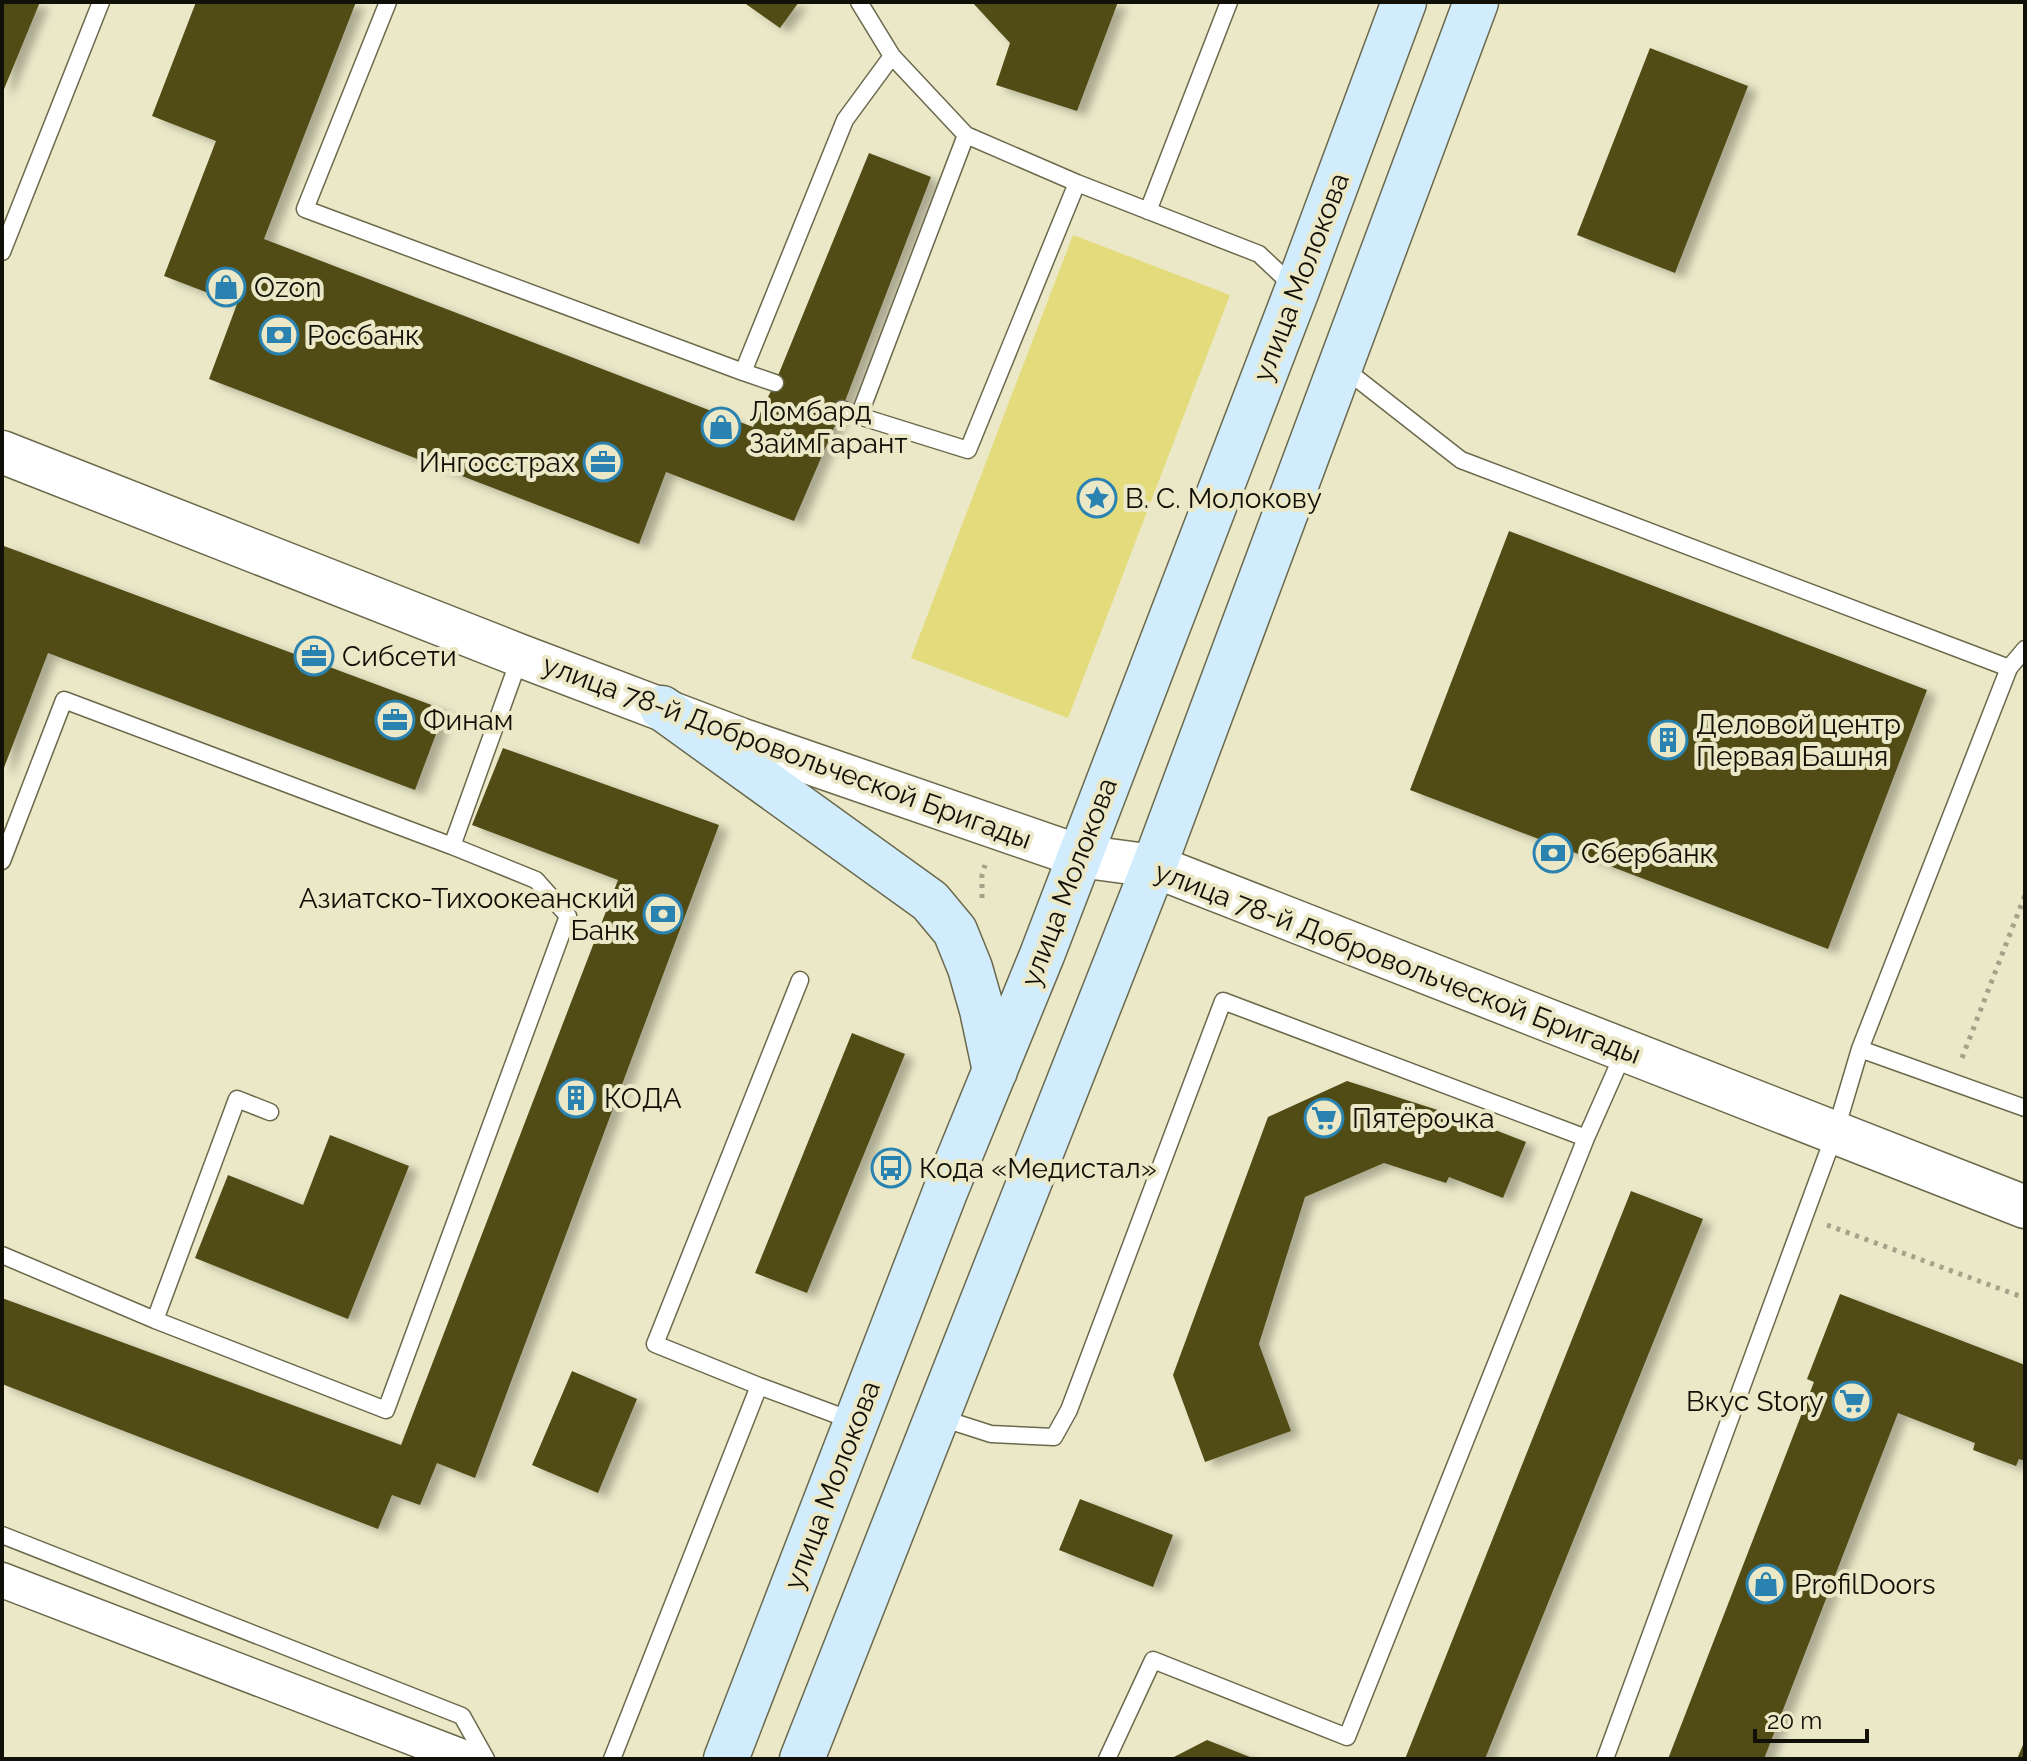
<svg xmlns="http://www.w3.org/2000/svg" width="2027" height="1761" font-family="Raleway,sans-serif">
<style>
.green{fill:#e4dc7c}
.building{fill:#514c19;filter:url(#shadow)}
.lines{fill:none;stroke-linecap:round;stroke-linejoin:round}
.service-casing{stroke:#6b694c;stroke-width:19}
.minor-casing{stroke:#6b694c;stroke-width:37}
.tertiary-casing{stroke:#6b694c;stroke-width:45}
.secondary-casing{stroke:#6b694c;stroke-width:47}
.path{stroke:#a4a289;stroke-width:5;stroke-dasharray:4 6;stroke-linecap:butt}
.service{stroke:#fff;stroke-width:16}
.minor{stroke:#fff;stroke-width:34}
.tertiary{stroke:#fff;stroke-width:42}
.secondary{stroke:#d1edfd;stroke-width:44}
.labels{text-anchor:middle;dominant-baseline:central;stroke-width:8;stroke-linejoin:round;paint-order:stroke}
.street-label{font-size:28px;fill:#111006;stroke:#eae8c7}
.poi-label{font-size:28px;fill:#111006;stroke:#eae8c7;text-anchor:start}
</style>
<defs>
<filter id="shadow"><feDropShadow dx="9" dy="5" stdDeviation="4" flood-color="#0004"/></filter>
</defs>
<rect width="100%" height="100%" fill="#eae8c7"/>
<!-- green -->
<path class="green" d="M1073,235L1230,295L1068,718L911,658Z"/>
<!-- building -->
<path class="building" d="M2,2H40L2,94Z
M196,2H356L264,239L753,427L775,383L869,153L931,177L842,409L794,521L666,472L639,544L209,379L237,304L164,276L216,141L152,116Z
M743,2H799L780,28Z
M972,2H1118L1077,111L996,85L1010,43Z
M1650,48L1748,86L1675,273L1577,235Z
M1509,531L1927,690L1828,949L1410,790Z
M4,546L445,710L415,790L48,653L2,773V551Z
M503,748L719,825L475,1478L437,1463L420,1505L392,1495L378,1529L2,1384V1298L401,1445L618,880L472,825Z
M852,1033L905,1054L807,1293L755,1273Z
M1347,1081L1472,1121L1526,1142L1503,1198L1449,1177L1446,1183L1384,1163L1305,1197L1259,1344L1291,1431L1205,1462L1173,1375L1268,1117Z
M330,1135L409,1166L348,1319L195,1258L228,1175L303,1205Z
M1631,1191L1703,1219L1485,1759H1405Z
M1840,1294L2025,1365V1461L2019,1459L2016,1466L1973,1450L1975,1443L1898,1413L1764,1759H1668L1814,1382L1807,1379Z
M572,1371L637,1399L598,1493L532,1465Z
M1080,1499L1173,1535L1153,1587L1059,1550Z
M1207,1740L1255,1759H1170Z
M2025,1740V1759H2017Z"/>
<g class="lines">
<defs>
<path id="service" d="M388,2L305,209L743,372L845,120L892,56
M859,2L892,56L966,135L1077,183L1259,254L1293,286
M1148,211L1229,2
M2,252L101,2
M1341,366L1461,460L2009,668
M743,372L775,383
M842,409L859,416L966,135
M859,416L968,450L1077,183
M2,861L64,700L452,846L520,657
M800,980L655,1344L759,1386L856,1422
M1860,1049L2025,1108
M2,1255L155,1320L386,1410L568,916L536,880L452,846
M155,1320L237,1099L270,1112
M938,1417L991,1434L1054,1437L1069,1410L1223,1001L1586,1138
M2,1535L462,1716L486,1759
M612,1759L759,1386
M1107,1759L1153,1660L1347,1737L1586,1138L1624,1052
M1605,1759L1835,1133L1860,1049L2009,668L2025,649"/>
<path id="minor" d="M2,1580L468,1759"/>
<path id="tertiary" d="M2,452L521,656L740,739L1079,856L1154,866L2025,1207"/>
<path id="secondary" d="M662,708L930,901L955,931L970,968L982,1010L995,1071
M726,1759L945,1192L1042,955L1297,290L1404,2
M802,1759L1154,866L1476,2"/>
</defs>
<!-- service casing -->
<use href="#service" class="service-casing"/>
<!-- minor casing -->
<use href="#minor" class="minor-casing"/>
<!-- tertiary casing -->
<use href="#tertiary" class="tertiary-casing"/>
<!-- secondary casing -->
<use href="#secondary" class="secondary-casing"/>
<!-- path -->
<path class="path" d="M982,898V875L985,865
M1962,1058L2025,895
M1827,1225L2025,1298"/>
<!-- service -->
<use href="#service" class="service"/>
<!-- minor -->
<use href="#minor" class="minor"/>
<!-- tertiary -->
<use href="#tertiary" class="tertiary"/>
<!-- secondary -->
<use href="#secondary" class="secondary"/>
</g>
<!-- icons -->
<defs>
<symbol id="shop-ring" viewBox="-11 -11 22 22"><circle r="9.5" fill="#eae8c7" stroke="#2a82b1" stroke-width="1.5"/><path d="M-5-2.5h2.3a2.7 3.5 0 0 1 5.4 0H5L5.5 6h-11ZM-1.5-2.5h3a1.5 2.3 0 0 0-3 0Z" fill="#2a82b1"/></symbol>
<symbol id="bank-ring" viewBox="-11 -11 22 22"><circle r="9.5" fill="#eae8c7" stroke="#2a82b1" stroke-width="1.5"/><path d="M-6-4H6V4H-6ZM0-2.3a2.3 2.3 0 1 0 0 4.6a2.3 2.3 0 1 0 0-4.6Z" fill="#2a82b1"/></symbol>
<symbol id="office-ring" viewBox="-11 -11 22 22"><circle r="9.5" fill="#eae8c7" stroke="#2a82b1" stroke-width="1.5"/><path d="M-6-3h4V-5.5h4V-3h4V5H-6ZM-1-4.5V-3h2v-1.5ZM-6 0V1H6V0Z" fill="#2a82b1"/></symbol>
<symbol id="sight-ring" viewBox="-11 -11 22 22"><circle r="9.5" fill="#eae8c7" stroke="#2a82b1" stroke-width="1.5"/><path d="M0-6L1.8-2.2L6-1.7L2.9 1.2L3.7 5.4L0 3.3L-3.7 5.4L-2.9 1.2L-6-1.7L-1.8-2.2Z" fill="#2a82b1"/></symbol>
<symbol id="building-ring" viewBox="-11 -11 22 22"><circle r="9.5" fill="#eae8c7" stroke="#2a82b1" stroke-width="1.5"/><path d="M-4-6H4V6H1V3H-1V6H-4ZM-2.5-4.3h1.7v1.8h-1.7ZM.8-4.3h1.7v1.8H.8ZM-2.5-1h1.7V.8h-1.7ZM.8-1h1.7V.8H.8Z" fill="#2a82b1"/></symbol>
<symbol id="supermarket-ring" viewBox="-11 -11 22 22"><circle r="9.5" fill="#eae8c7" stroke="#2a82b1" stroke-width="1.5"/><path d="M-6-5.5h2.5l.6 2H6L4.5 2H-2.5L-4.4-4H-6ZM-1.5 3.2a1.3 1.3 0 1 0 .1 0ZM3 3.2a1.3 1.3 0 1 0 .1 0Z" fill="#2a82b1"/></symbol>
<symbol id="bus-ring" viewBox="-11 -11 22 22"><circle r="9.5" fill="#eae8c7" stroke="#2a82b1" stroke-width="1.5"/><path d="M-5-6H5V4H4V6H2V4H-2V6H-4V4H-5ZM-3.5-4V0h7V-4ZM-3.5 1.2v1.5H-2V1.2ZM2 1.2v1.5H3.5V1.2Z" fill="#2a82b1"/></symbol>
</defs>
<g fill-rule="evenodd">
<use href="#shop-ring" x="204" y="265" width="44" height="44"/>
<use href="#bank-ring" x="257" y="313" width="44" height="44"/>
<use href="#shop-ring" x="699" y="405" width="44" height="44"/>
<use href="#office-ring" x="581" y="440" width="44" height="44"/>
<use href="#sight-ring" x="1075" y="476" width="44" height="44"/>
<use href="#office-ring" x="292" y="634" width="44" height="44"/>
<use href="#office-ring" x="373" y="698" width="44" height="44"/>
<use href="#building-ring" x="1646" y="718" width="44" height="44"/>
<use href="#bank-ring" x="1531" y="831" width="44" height="44"/>
<use href="#bank-ring" x="641" y="892" width="44" height="44"/>
<use href="#building-ring" x="554" y="1076" width="44" height="44"/>
<use href="#supermarket-ring" x="1302" y="1096" width="44" height="44"/>
<use href="#bus-ring" x="869" y="1146" width="44" height="44"/>
<use href="#supermarket-ring" x="1830" y="1379" width="44" height="44"/>
<use href="#shop-ring" x="1744" y="1562" width="44" height="44"/>
</g>
<g class="labels">
<!-- street labels -->
<g class="street-label">
<text transform="translate(1301 277) rotate(-69)">улица Молокова</text>
<text transform="translate(787 752) rotate(20)">улица 78-й Добровольческой Бригады</text>
<text transform="translate(1069 882) rotate(-69)">улица Молокова</text>
<text transform="translate(1398 963) rotate(21)">улица 78-й Добровольческой Бригады</text>
<text transform="translate(832 1485) rotate(-69)">улица Молокова</text>
</g>
<!-- poi labels -->
<g class="poi-label">
<text x="254" y="287">Ozon</text>
<text x="307" y="335">Росбанк</text>
<text x="749" y="411">Ломбард<tspan x="749" dy="32">ЗаймГарант</tspan></text>
<text x="575" y="462" text-anchor="end">Ингосстрах</text>
<text x="1125" y="498">В. С. Молокову</text>
<text x="342" y="656">Сибсети</text>
<text x="423" y="720">Финам</text>
<text x="1696" y="724">Деловой центр<tspan x="1696" dy="32">Первая Башня</tspan></text>
<text x="1581" y="853">Сбербанк</text>
<text x="635" y="898" text-anchor="end">Азиатско-Тихоокеанский<tspan x="635" dy="32">Банк</tspan></text>
<text x="604" y="1098">КОДА</text>
<text x="1352" y="1118">Пятёрочка</text>
<text x="919" y="1168">Кода «Медистал»</text>
<text x="1824" y="1401" text-anchor="end">Вкус Story</text>
<text x="1794" y="1584">ProfilDoors</text>
</g>
</g>
<!-- border -->
<rect width="2027" height="1761" fill="none" stroke="#111006" stroke-width="8"/>
<!-- scale -->
<path d="M1755 1729v12h112v-12" fill="none" stroke="#111006" stroke-width="4"/>
<text x="1767" y="1729" font-size="24" fill="#111006" stroke="#eae8c7" stroke-width="6" paint-order="stroke">20 m</text>
</svg>
